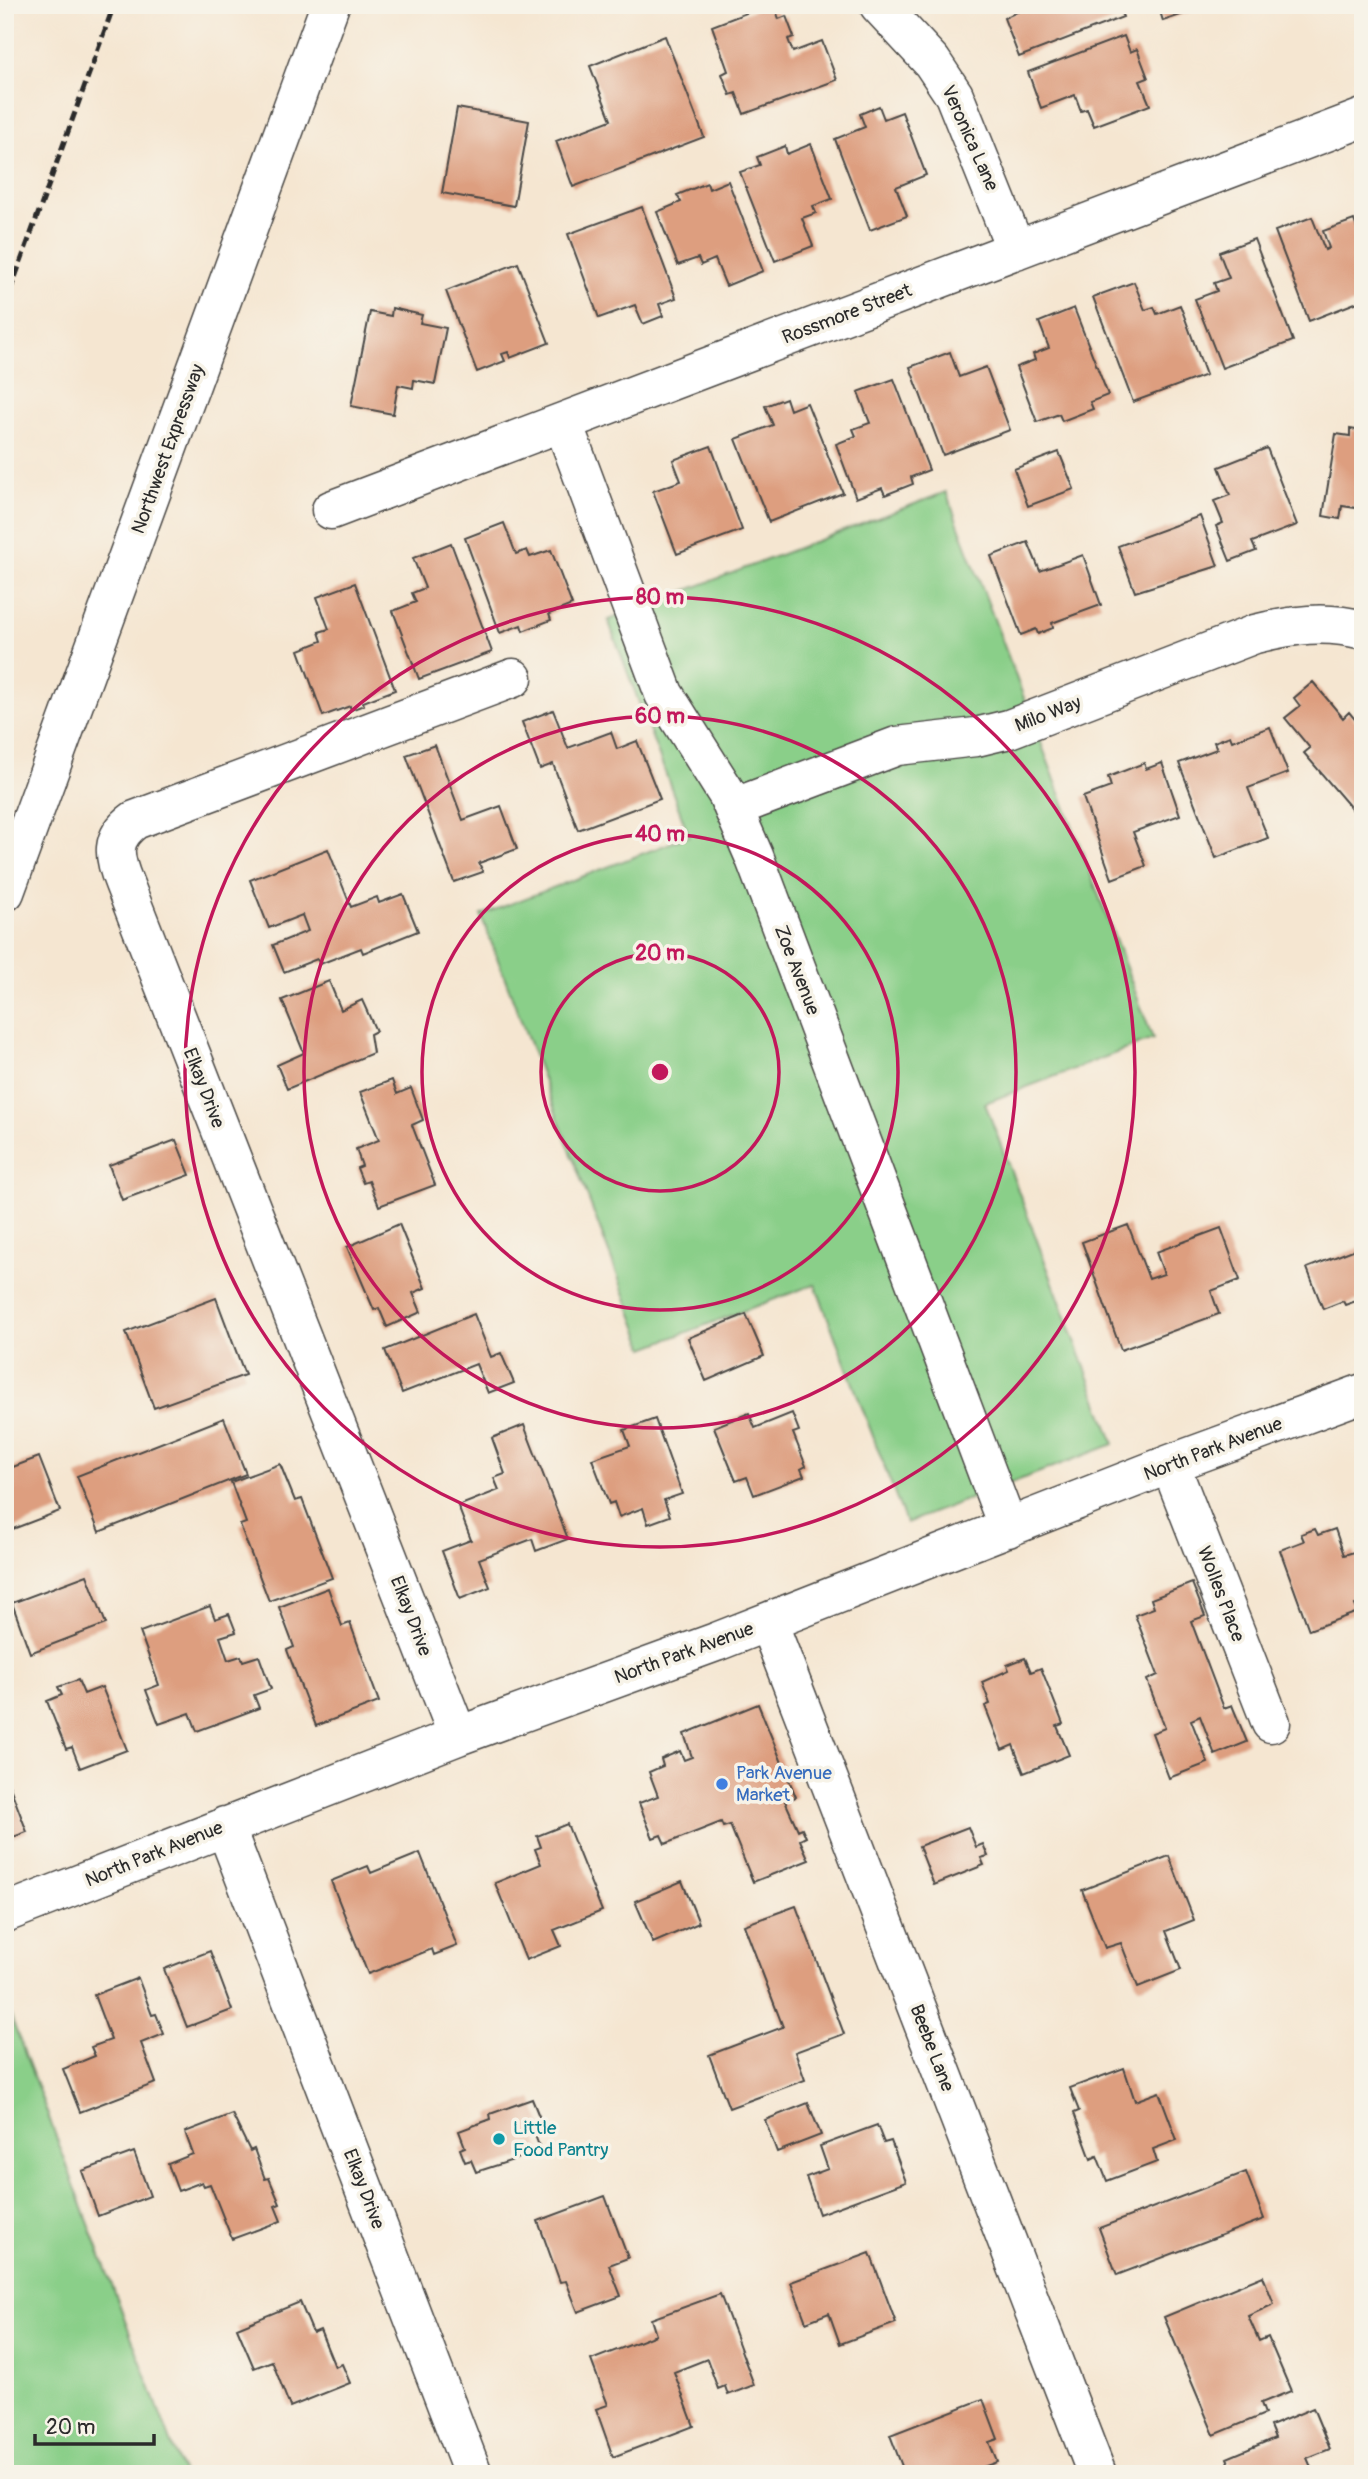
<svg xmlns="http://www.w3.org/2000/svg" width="1368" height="2479" font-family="Pangolin,sans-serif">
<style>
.green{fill:#8acf89;stroke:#5a7d5a;stroke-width:2}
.building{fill:#dd9e7f}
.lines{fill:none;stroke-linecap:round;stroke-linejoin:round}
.minor-casing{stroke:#494744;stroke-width:41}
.major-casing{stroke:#494744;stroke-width:41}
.minor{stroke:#fff;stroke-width:38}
.major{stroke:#fff;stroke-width:38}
.rail{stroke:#2b2b2b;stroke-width:5;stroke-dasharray:10 5;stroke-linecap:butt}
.ring{fill:none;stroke:#c2185b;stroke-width:3.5}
.shop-dot{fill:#3f7fe0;stroke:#f7f3e8;stroke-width:2.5}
.culture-dot{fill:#0f9aa8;stroke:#f7f3e8;stroke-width:2.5}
.labels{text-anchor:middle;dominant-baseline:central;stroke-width:7;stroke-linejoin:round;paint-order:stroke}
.street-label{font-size:19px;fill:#2b2b2b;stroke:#f7f3e8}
.shop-label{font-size:19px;fill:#366cbe;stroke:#f7f3e8;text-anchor:start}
.culture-label{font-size:19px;fill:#0d838f;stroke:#f7f3e8;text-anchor:start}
.centre{fill:#c2185b;stroke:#f7f3e8;stroke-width:3.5}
.ring-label{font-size:21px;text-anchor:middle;font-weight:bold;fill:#c2185b;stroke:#f7f3e8;stroke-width:7;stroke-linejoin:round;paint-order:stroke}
</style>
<rect width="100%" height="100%" fill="#f7f3e8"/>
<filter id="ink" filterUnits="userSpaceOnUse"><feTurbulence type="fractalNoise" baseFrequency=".0143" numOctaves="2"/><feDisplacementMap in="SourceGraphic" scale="14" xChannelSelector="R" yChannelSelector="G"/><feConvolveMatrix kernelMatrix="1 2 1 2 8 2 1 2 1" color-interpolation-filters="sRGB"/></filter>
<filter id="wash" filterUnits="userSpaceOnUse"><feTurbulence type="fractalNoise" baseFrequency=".00686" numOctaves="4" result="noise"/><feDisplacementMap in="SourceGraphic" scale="28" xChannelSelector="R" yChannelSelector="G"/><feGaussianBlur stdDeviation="1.57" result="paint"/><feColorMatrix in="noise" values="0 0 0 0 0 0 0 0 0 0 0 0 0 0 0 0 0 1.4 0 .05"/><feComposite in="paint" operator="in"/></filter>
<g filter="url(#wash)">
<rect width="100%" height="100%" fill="#f5e6d1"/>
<!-- green -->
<path class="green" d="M946,492L1153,1039L985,1103L1114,1444L906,1523L815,1284L645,1348L481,915L689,836L608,620Z
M5,2001L183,2474H5Z"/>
<g id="blocks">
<!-- building -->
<path class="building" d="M767,5H774L779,19L786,16L794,37L788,39L793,52L822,41L837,80L744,114L736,93L730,95L722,74L728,71L712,26Z
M1032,5H1118L1123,17L1019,57L1004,18Z
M1158,5H1207V6L1163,21Z
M665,36L704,137L573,187L556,141L611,120L590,66Z
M1124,36L1130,52L1137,49L1148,78L1140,81L1150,105L1094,126L1087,109L1081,111L1075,95L1041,108L1028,72Z
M879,106L884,119L902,112L926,175L896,187L907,216L870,230L835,139L865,127L860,114Z
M457,108L529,121L514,206L442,193Z
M811,144L832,199L813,206L816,213L802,218L813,246L775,261L740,172L760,165L757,157L785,146L787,154Z
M728,181L763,271L726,286L715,259L701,265L698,258L678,265L657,212L681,202L677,195L707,183L709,189Z
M642,207L676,298L659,304L663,316L643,324L635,305L599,318L568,234Z
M1312,217L1325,250L1329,248L1323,231L1354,220L1363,245V300L1309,321L1275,231Z
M1254,239L1293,341L1222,368L1195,299L1217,291L1214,283L1229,278L1219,252Z
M518,263L549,343L510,358L508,352L502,354L505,361L477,372L446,291Z
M1134,282L1145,310L1154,307L1157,314L1180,305L1206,375L1133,402L1093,297Z
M392,308L422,315L420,323L446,328L435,384L414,380L413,388L398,385L393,414L351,406L370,312L391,316Z
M1074,308L1108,395L1090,402L1093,409L1062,421L1059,414L1037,422L1016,367L1035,360L1033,354L1049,348L1039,322Z
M950,352L959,377L986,367L1010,430L943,455L910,367Z
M894,379L929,470L911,477L913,484L885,495L882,488L856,498L836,444L856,436L853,429L870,423L858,392Z
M786,398L790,410L807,403L843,493L769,522L736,439L773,425L765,406Z
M1350,429L1363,431V509L1342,506L1340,519L1323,516L1336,434L1350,436Z
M711,446L742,530L677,554L653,491L681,481L673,460Z
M1267,448L1297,525L1252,542L1256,551L1230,561L1216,526L1223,523L1214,501L1230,495L1219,467Z
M1059,452L1074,489L1028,506L1014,469Z
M1200,516L1218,566L1135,592L1118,546Z
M504,523L516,554L527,550L530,557L551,550L572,605L549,614L551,620L523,631L521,625L500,633L465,538Z
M1028,542L1040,571L1083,555L1101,605L1052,623L1053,628L1038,634L1036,629L1021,635L991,556Z
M451,543L492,652L419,679L393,611L416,602L412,593L425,588L413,558Z
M355,583L395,690L363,702L364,705L351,710L350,706L323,716L299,650L322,641L319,632L329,629L317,597Z
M1313,682L1343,718L1349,712L1363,729V822L1304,753L1310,748L1285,718L1300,706L1294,698Z
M553,710L568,748L611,732L617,749L637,741L660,799L578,830L553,764L540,769L522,722Z
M1270,727L1288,773L1248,788L1268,838L1216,858L1179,763L1217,749L1214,742L1230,736L1232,741Z
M435,745L463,820L501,806L517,849L479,863L483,872L454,882L406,755Z
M1144,763L1146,769L1162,763L1180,815L1133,832L1146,866L1112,879L1083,797L1111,787L1108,777Z
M328,849L351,907L377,897L379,903L403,894L418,931L363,953L361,948L320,964L317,959L284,972L273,945L308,931L302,915L269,928L250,880Z
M329,981L341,1010L362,1000L376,1031L370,1034L373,1053L287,1089L277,1065L304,1053L282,1000Z
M392,1080L397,1094L411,1088L423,1120L412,1125L435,1185L379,1206L369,1181L363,1183L357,1168L362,1166L356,1149L379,1140L360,1092Z
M176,1140L190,1175L122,1200L109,1165Z
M399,1224L425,1288L413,1293L421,1312L387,1327L379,1308L374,1310L347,1247Z
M1128,1225L1149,1279L1164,1274L1156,1252L1221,1228L1240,1280L1211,1291L1219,1314L1121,1350L1082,1242Z
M1363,1246V1293L1357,1295L1359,1300L1345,1305L1343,1301L1323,1309L1307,1268Z
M216,1298L245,1375L154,1408L126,1332Z
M474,1314L491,1357L501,1353L514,1383L488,1393L476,1364L402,1393L385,1350Z
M746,1314L764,1356L706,1381L688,1338Z
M749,1413L755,1428L792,1413L799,1431L793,1433L806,1466L801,1469L804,1476L754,1495L747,1477L736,1481L714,1427Z
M224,1418L246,1474L99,1532L77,1476Z
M655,1419L682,1494L664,1500L670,1516L648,1524L643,1508L619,1517L614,1502L609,1504L592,1459L630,1446L624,1430Z
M524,1425L568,1539L536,1551L532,1539L479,1559L490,1587L460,1599L442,1551L471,1540L458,1506L499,1490L494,1478L505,1474L492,1438Z
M39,1457L60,1511L5,1532V1470Z
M280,1464L295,1501L302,1499L332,1578L269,1601L240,1525L246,1523L231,1482Z
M1315,1529L1318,1535L1335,1529L1344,1555L1354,1552L1363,1574V1602L1355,1605L1358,1612L1309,1630L1280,1550L1304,1541L1301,1534Z
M87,1575L106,1624L30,1653L12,1603Z
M1192,1583L1205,1616L1191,1621L1224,1708L1232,1705L1247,1742L1215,1755L1200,1716L1191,1720L1208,1763L1169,1778L1152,1733L1165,1728L1147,1680L1158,1675L1135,1615L1154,1608L1151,1599Z
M328,1588L342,1626L350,1623L379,1702L316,1726L287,1650L294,1647L279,1607Z
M210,1606L215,1619L229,1614L236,1632L220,1637L228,1660L241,1656L243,1661L259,1656L271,1689L254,1695L259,1708L197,1731L190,1713L159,1724L146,1690L159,1685L140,1632Z
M1025,1658L1031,1672L1041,1668L1063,1724L1057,1726L1069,1755L1024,1773L1013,1745L1002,1750L985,1706L990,1704L982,1682L1009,1670L1007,1665Z
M78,1680L84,1694L102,1687L127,1750L80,1768L72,1747L66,1749L47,1701L62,1695L58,1687Z
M758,1704L796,1797L785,1801L798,1830L802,1828L806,1837L800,1840L809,1860L753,1882L730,1825L723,1827L721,1822L665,1844L661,1835L653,1838L639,1803L658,1796L649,1772L663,1766L661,1759L680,1751L684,1760L692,1757L684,1734Z
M5,1774L27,1832L5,1840Z
M567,1824L602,1911L554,1930L561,1946L526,1960L495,1883L541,1864L535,1849L541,1847L537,1836Z
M968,1827L976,1847L983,1844L988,1856L981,1858L984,1865L934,1885L919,1846Z
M420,1853L457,1946L434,1955L432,1949L368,1974L331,1881L368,1866L371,1873Z
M1169,1856L1194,1920L1166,1931L1181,1970L1138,1987L1121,1943L1105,1948L1082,1890Z
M682,1881L699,1923L653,1943L635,1901Z
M796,1906L844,2034L795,2052L805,2080L729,2108L709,2055L783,2027L744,1925Z
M210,1951L232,2010L187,2027L164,1969Z
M138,1978L152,2015L156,2014L164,2034L141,2043L156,2083L80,2112L63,2069L95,2056L91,2047L111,2040L94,1995Z
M1124,2068L1135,2101L1159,2092L1177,2140L1153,2149L1157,2162L1107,2181L1097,2156L1091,2159L1074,2113L1079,2111L1070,2088Z
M532,2099L543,2126L533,2130L541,2151L476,2172L471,2160L465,2162L460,2149L465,2147L459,2131L491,2119L490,2114Z
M808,2103L821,2135L777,2152L765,2120Z
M232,2114L250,2151L254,2149L265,2179L269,2178L280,2204L275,2206L281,2221L232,2239L210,2184L204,2186L202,2182L178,2191L168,2164L193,2154L185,2132Z
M877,2125L884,2143L891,2141L906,2182L819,2214L806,2177L828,2169L820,2146Z
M134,2152L150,2196L98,2216L82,2171Z
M1246,2172L1264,2219L1117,2275L1099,2228Z
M605,2196L628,2258L609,2265L621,2296L578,2312L566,2281L560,2282L538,2221Z
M870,2253L896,2323L840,2344L829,2313L806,2322L791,2282Z
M1263,2276L1274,2304L1248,2316L1259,2341L1268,2337L1291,2391L1261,2403L1265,2414L1214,2435L1164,2317Z
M720,2294L754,2385L728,2395L725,2386L718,2389L707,2359L674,2372L694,2426L613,2457L596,2409L608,2405L591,2360L656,2335L651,2319Z
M300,2302L313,2333L320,2330L335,2367L342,2364L350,2383L290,2407L272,2361L254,2368L237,2328Z
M983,2399L998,2439L989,2442L997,2462L975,2470L976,2474H905L890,2435Z
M1313,2408L1330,2449L1307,2458L1314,2474H1234L1227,2458L1275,2438L1270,2426Z"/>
</g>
</g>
<g filter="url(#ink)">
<use href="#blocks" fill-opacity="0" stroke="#494744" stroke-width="2"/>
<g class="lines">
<defs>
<path id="minor" d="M879,5L932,62L954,95L1016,250
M563,423L664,694L727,794L754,856L1008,1528
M331,510L1363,118
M733,808L897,746L976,737L1009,729L1255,634C1292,625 1325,620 1363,630
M1170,1464L1271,1723
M768,1622L1097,2474
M458,1736L124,883C113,856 110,838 135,820L513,678
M225,1826L473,2474
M5,1913L458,1736L716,1642L1170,1464L1363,1393"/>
<path id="major" d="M5,892L330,5"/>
</defs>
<!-- minor casing -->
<use href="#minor" class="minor-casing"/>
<!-- major casing -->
<use href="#major" class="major-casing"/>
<!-- minor -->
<use href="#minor" class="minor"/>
<!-- major -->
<use href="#major" class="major"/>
<!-- rail -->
<path class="rail" d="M5,305L114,5"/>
</g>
</g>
<!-- distance rings -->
<g class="ring">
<circle cx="660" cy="1072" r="119"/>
<circle cx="660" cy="1072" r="238"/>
<circle cx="660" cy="1072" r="356"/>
<circle cx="660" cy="1072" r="475"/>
</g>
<!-- markers -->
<circle class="shop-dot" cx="722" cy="1784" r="7"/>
<circle class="culture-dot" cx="499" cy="2139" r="7"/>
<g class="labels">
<!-- street labels -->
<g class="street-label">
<text transform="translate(970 138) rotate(66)">Veronica Lane</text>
<text transform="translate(847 314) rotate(-21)">Rossmore Street</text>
<text transform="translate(168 449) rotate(-70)">Northwest Expressway</text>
<text transform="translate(1048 714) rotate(-21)">Milo Way</text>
<text transform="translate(797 970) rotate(69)">Zoe Avenue</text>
<text transform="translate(204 1088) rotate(69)">Elkay Drive</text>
<text transform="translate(1213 1449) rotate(-21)">North Park Avenue</text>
<text transform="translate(1221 1594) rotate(69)">Wolles Place</text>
<text transform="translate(411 1616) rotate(69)">Elkay Drive</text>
<text transform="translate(684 1653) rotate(-20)">North Park Avenue</text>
<text transform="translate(154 1854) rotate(-22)">North Park Avenue</text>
<text transform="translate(932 2048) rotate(69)">Beebe Lane</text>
<text transform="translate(364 2189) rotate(69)">Elkay Drive</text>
</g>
<!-- shop labels -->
<g class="shop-label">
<text x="736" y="1773">Park Avenue<tspan x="736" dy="22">Market</tspan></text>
</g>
<!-- culture labels -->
<g class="culture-label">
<text x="513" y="2128">Little<tspan x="513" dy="22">Food Pantry</tspan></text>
</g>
</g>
<circle cx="660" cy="1072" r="10" class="centre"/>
<g class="ring-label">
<text x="660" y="604">80 m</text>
<text x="660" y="723">60 m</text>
<text x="660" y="841">40 m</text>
<text x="660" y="960">20 m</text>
</g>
<!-- margin -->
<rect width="1368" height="2479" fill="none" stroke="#f7f3e8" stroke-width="28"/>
<!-- scale -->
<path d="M35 2434v10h119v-10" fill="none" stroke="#2b2b2b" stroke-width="3.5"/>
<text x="46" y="2434" font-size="21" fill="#2b2b2b" stroke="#f7f3e8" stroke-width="5" paint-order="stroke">20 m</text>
</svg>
